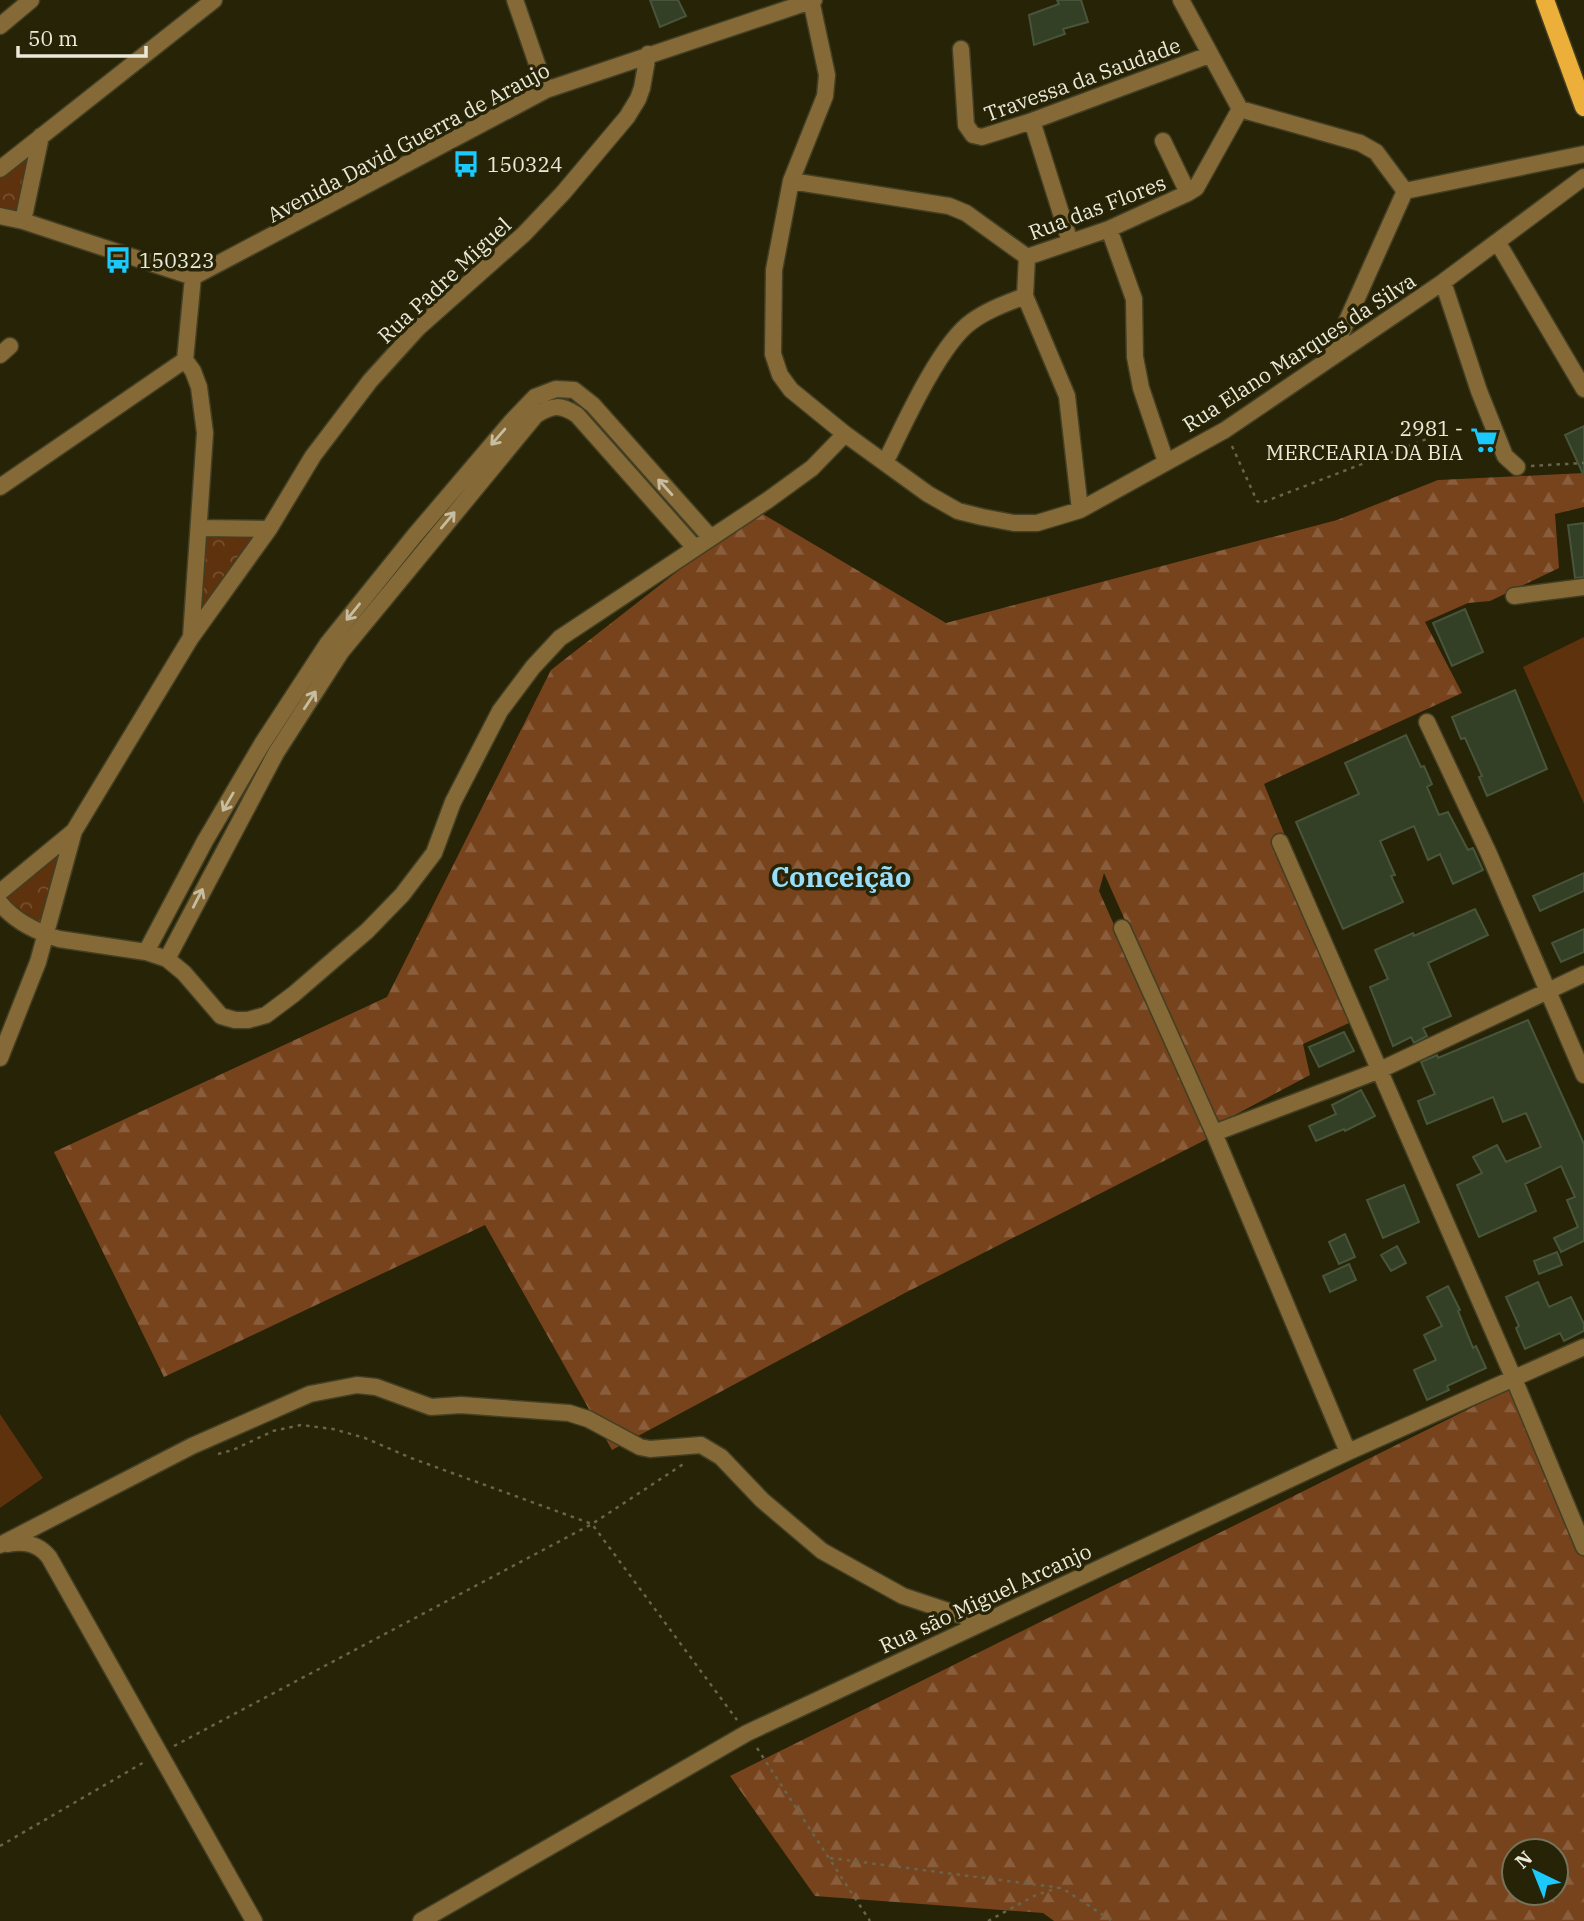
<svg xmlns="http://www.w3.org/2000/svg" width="1584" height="1921" font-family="'IBM Plex Serif',serif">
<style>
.forest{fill:url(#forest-firs);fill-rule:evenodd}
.park{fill:url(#park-crowns)}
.pitch{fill:#5e320c}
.building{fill:#344026;stroke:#48553a;stroke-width:2}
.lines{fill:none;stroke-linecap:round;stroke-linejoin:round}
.minor-casing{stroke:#423f24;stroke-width:19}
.major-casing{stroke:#423f24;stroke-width:21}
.path{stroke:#68654c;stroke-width:2.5;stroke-dasharray:3.5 5;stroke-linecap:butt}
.minor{stroke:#856937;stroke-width:16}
.major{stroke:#ebaf3a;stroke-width:18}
.oneway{stroke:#c7bda0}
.labels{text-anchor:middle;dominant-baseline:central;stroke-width:7;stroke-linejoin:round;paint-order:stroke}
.street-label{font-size:21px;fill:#ebead9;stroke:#262306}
.poi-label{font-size:21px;fill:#ebead9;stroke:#262306;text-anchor:start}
.district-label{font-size:28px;font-weight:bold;fill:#98defa;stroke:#262306}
</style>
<defs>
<pattern id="forest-firs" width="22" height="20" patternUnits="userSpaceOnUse" patternTransform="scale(1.75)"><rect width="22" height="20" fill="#76431c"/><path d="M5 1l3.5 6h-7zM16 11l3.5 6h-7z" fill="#8a5e3c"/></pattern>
<pattern id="park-crowns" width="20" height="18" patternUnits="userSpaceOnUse" patternTransform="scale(1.75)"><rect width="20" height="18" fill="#5e320c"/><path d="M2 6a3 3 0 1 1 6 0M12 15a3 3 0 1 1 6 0" fill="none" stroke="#75502f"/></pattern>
</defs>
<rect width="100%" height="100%" fill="#262306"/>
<!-- forest -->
<path class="forest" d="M1584,473V507L1555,514L1559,568L1490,601L1468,603L1425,622L1462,693L1264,784L1360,1018L1303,1044L1310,1075L1216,1125L1104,873L1099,891L1209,1138L903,1294L612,1450L485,1225L164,1377L54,1152L387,997L551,670L756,510L946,623L1337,520L1438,480Z
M1523,1382L1584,1526V1921H1054L1043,1913L815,1896L730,1776ZM1514,1851H1556V1893H1514Z"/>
<!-- park -->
<path class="park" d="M51,123L32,225L0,217V163Z
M195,518L263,531L196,633Z
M64,843L44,926L21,918L0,899Z"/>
<!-- pitch -->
<path class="pitch" d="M1584,637V804L1523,667Z
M0,1414L43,1478L0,1508Z"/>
<!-- building -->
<path class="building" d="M650,0H678L686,16L660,27Z
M1057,0H1081L1088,22L1063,29L1065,34L1034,45L1029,15L1059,4Z
M1584,426V476L1565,435Z
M1584,523V577L1575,578L1568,525Z
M1465,609L1483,652L1452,666L1433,623Z
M1515,690L1547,769L1487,796L1479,777L1482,776L1465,738L1461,739L1452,717Z
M1406,735L1421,767L1424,766L1432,784L1427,787L1439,815L1448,812L1468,850L1473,848L1483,870L1453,884L1440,854L1428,860L1414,826L1380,841L1395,875L1391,876L1403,902L1343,929L1296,822L1359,794L1345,763Z
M1584,873V891L1540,911L1533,896Z
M1475,909L1488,935L1428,963L1451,1016L1423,1028L1427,1036L1414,1043L1411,1037L1393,1046L1370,987L1388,979L1375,950L1413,933L1414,936Z
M1584,929V952L1561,962L1552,943Z
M1528,1020L1584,1144V1241L1561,1252L1554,1238L1578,1227L1567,1200L1575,1197L1561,1166L1525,1184L1536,1211L1479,1237L1457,1185L1482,1173L1473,1157L1497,1145L1506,1162L1541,1147L1526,1113L1503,1122L1493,1097L1427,1124L1418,1101L1435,1094L1421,1062L1437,1055L1438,1058Z
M1344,1032L1354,1051L1319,1067L1309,1047Z
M1361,1090L1375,1116L1345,1131L1344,1129L1316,1141L1309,1126L1336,1114L1332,1105Z
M1404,1185L1419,1222L1383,1238L1367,1200Z
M1345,1234L1355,1257L1339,1264L1329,1242Z
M1397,1246L1406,1263L1391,1271L1381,1255Z
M1557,1252L1562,1265L1539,1274L1534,1261Z
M1349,1264L1356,1280L1330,1292L1323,1276Z
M1538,1282L1549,1307L1571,1297L1584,1324V1331L1564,1341L1560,1333L1525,1349L1516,1328L1519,1326L1506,1297Z
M1448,1286L1460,1310L1458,1311L1473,1348L1476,1346L1486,1368L1447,1386L1449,1390L1427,1400L1414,1370L1436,1360L1424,1335L1442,1326L1427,1297Z"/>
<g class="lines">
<defs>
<path id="minor" d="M515,0L546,90
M811,0L827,75L825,96L791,181L774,270L773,354L780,375L791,390L845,434L928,494L958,511L982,517L1014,523H1037L1080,510L1225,430L1443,282L1584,177
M0,26L31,0
M961,49L966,125L973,135L982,137L1032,121L1209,55
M1240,109L1360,143L1376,152L1405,191L1584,154
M1032,121L1070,242
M1163,141L1188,193
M0,169L214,0
M791,181L949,206L966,213L1027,257L1109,229L1188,193L1196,188L1240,109L1181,0
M0,216L23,221L193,277
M23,221L41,136
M1109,229L1134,299L1135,357L1141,388L1166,462
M1498,243L1584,389
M1027,257L1025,296L1067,396L1080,510
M193,277L546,90L814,0
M1443,282L1479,391L1505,456L1517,467
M1332,354L1405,191
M0,355L10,346
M886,461C903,426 940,344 971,322C987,310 1007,303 1025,296
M0,487L185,360
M199,528L269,529
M1514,596L1584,587
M191,637L205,433L199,387L193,371L185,360L193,277
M1427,722L1489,854L1584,1075
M1280,842L1514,1379L1584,1547
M0,892L74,831
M0,903C15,922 37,932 59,939L146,952L167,959L184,973L221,1016L235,1020H248L266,1015L294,994L367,931L402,895L434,853L453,802L500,711L533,667L560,638L768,500L812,468L845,434
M1122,928L1214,1133L1348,1452
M146,952L205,841L262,744L328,643L415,535L512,421L535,397L556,389L574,390L593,405L711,538
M167,959L276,753L341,652L536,415C553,405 560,404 577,415L695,548
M0,1058L38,962L74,831L190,639L269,529L313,456L370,381L418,328L524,234L563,193L627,117L638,99L642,88L648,54
M1214,1133L1380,1070L1584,974
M7,1544C24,1541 38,1543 49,1557L254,1921
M0,1545L192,1446L310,1394L357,1385L376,1387L431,1407L461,1405L569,1413L588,1419L640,1447L650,1449L701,1445L721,1457L762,1500L822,1551L903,1596L981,1622
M421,1921L747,1733L1348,1452L1584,1347"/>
<path id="major" d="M1545,0L1584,107"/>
</defs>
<!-- minor casing -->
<use href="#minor" class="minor-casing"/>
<!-- major casing -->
<use href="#major" class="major-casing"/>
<!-- path -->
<path class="path" d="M1232,446L1257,501L1261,503L1432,437
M1531,466L1584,463
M218,1454L233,1450L273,1431L301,1425L333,1429L365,1438L411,1458L592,1524L737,1720
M174,1746L592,1524L685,1463
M757,1748L870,1921
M0,1846L146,1761
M830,1858L1062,1888L1112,1921
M988,1921L1036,1895L1058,1888"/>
<!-- minor -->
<use href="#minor" class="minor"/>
<!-- major -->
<use href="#major" class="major"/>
</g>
<!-- one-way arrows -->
<defs><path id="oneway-shaft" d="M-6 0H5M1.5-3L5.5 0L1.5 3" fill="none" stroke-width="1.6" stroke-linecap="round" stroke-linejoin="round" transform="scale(1.75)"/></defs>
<g class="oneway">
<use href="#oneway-shaft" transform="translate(498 437) rotate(131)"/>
<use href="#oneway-shaft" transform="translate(665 487) rotate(-132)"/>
<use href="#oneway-shaft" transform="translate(448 520) rotate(-50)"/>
<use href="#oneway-shaft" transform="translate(353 612) rotate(129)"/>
<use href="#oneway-shaft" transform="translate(310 700) rotate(-57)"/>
<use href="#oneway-shaft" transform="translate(228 802) rotate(120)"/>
<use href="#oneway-shaft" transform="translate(198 898) rotate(-63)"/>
</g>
<!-- icons -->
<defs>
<symbol id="bus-bare" viewBox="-9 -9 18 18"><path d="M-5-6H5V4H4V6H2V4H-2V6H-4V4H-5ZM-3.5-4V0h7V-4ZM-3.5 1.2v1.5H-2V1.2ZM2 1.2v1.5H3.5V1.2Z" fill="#1cc9fc" stroke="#262306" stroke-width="2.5" paint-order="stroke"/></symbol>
<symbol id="supermarket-bare" viewBox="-9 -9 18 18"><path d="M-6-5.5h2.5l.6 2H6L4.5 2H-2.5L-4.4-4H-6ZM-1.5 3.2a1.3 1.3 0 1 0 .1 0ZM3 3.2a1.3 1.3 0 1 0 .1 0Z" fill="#1cc9fc" stroke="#262306" stroke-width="2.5" paint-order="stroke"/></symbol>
</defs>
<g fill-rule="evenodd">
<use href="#bus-bare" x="447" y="145" width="38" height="38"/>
<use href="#bus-bare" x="99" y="241" width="38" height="38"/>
<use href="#supermarket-bare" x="1465" y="421" width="38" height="38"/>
</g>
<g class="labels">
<!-- street labels -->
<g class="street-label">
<text transform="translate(1082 79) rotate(-20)">Travessa da Saudade</text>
<text transform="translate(408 142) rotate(-28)">Avenida David Guerra de Araujo</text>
<text transform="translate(1097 207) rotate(-21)">Rua das Flores</text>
<text transform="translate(444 280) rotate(-43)">Rua Padre Miguel</text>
<text transform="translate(1299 352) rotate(-33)">Rua Elano Marques da Silva</text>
<text transform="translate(985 1598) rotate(-25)">Rua são Miguel Arcanjo</text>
</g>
<!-- poi labels -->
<g class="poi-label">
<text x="487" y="164">150324</text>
<text x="139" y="260">150323</text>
<text x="1463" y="428" text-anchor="end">2981 -<tspan x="1463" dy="24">MERCEARIA DA BIA</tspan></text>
</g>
<!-- district labels -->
<g class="district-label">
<text x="841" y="876">Conceição</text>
</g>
</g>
<!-- north arrow -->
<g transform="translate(1535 1872) rotate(317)"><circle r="33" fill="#262306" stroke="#75735a" stroke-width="2"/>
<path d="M0-5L12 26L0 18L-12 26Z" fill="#1cc9fc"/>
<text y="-10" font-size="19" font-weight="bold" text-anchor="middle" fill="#ebead9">N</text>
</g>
<!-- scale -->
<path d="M18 46v10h128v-10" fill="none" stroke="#ebead9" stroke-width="3.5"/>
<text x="28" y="46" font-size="21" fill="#ebead9" stroke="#262306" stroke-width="5" paint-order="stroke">50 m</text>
</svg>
